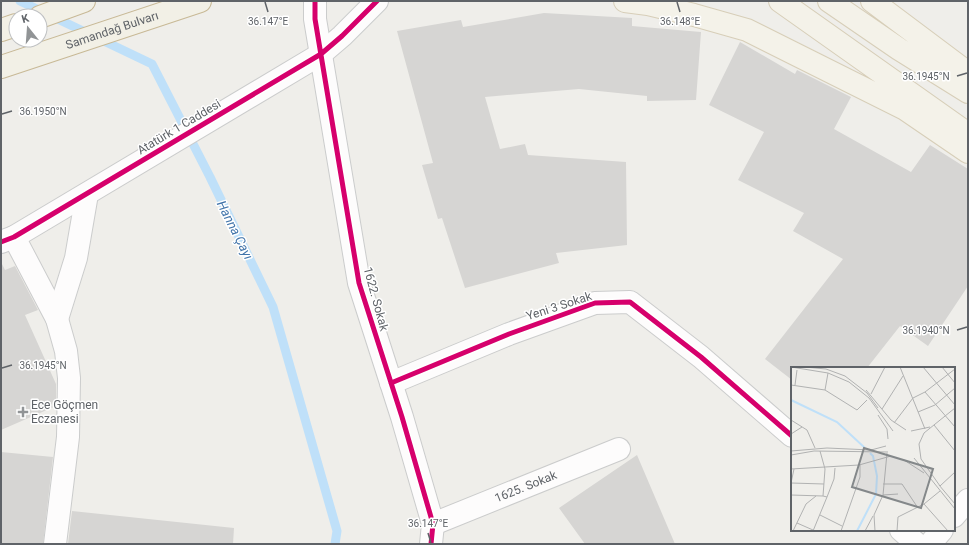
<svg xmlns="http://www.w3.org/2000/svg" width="969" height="545" font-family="Roboto,sans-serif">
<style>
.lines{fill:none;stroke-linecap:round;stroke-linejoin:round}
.stream{stroke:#bfe0f9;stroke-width:9}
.building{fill:#d6d5d3}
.minor-casing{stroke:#cbcccc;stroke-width:24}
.primary-casing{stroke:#d7ceb8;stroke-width:24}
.trunk-casing{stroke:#c8b996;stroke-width:24}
.minor{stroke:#fdfcfc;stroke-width:22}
.primary{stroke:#f4f2e9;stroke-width:22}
.trunk{stroke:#f2f0e6;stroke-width:22}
.cycleway-casing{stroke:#fff;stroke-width:8}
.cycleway{stroke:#d6006c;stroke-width:5}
.ticks{fill:none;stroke:#5f6368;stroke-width:1.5}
.poi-dot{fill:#919496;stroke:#fff;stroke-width:1.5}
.labels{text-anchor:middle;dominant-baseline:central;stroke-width:3;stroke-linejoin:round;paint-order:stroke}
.street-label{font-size:12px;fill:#5f6368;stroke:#fff}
.poi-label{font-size:12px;fill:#5f6368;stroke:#fff;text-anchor:start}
.water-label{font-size:13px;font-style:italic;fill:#4174aa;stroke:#fff}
.inset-river{fill:none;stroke:#bfe0f9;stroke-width:2}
.inset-road{fill:none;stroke:#b1b2b2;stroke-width:1}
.view{fill:#84888a;fill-opacity:0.15;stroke:#84888a;stroke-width:2}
.inset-edge{fill:none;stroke:#5f6368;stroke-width:2}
.ticks-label{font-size:10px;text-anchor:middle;fill:#5f6368;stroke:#fff;stroke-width:3;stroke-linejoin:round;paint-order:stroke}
</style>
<rect width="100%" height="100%" fill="#efeeea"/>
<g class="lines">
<!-- stream -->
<path class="stream" d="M20,1L152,64L210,177L273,307L337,531L335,544"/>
</g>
<!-- building -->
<path class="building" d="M544,13L632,18V26L701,32L696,100L647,101V96L579,89L485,97L500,149L525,144L528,155L626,162L627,245L556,253L559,263L465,288L442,218L438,219L422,165L433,163L397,31L461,20L463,27Z
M740,42L795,74L797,70L851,97L834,129L911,172L930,145L968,169V286L928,346L900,326L867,368H792V380L765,359L843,259L793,231L804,213L738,180L764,132L709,105Z
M1,262L5,270L15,266L38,310L25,315L56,384V406L1,430Z
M1,452L53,457L43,544H1Z
M637,455L675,544H585L559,508Z
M72,511L234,528L233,544H68Z"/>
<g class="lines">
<defs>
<g id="minor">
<path d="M315,1V19L359,283L402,417L433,524L431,544"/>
<path d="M14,237L57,319L66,351L69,378L68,437L55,544"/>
<path d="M1,242L14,237L321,54L342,36L377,1"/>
<path d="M57,319L76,258L87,194"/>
<path d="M391,383L509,334L595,303L630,302L701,357L792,436"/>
<path d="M954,516L968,500"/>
<path id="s1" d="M433,524L619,449"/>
<path d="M901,530L917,544"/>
<path d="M930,544L942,530"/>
</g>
<path id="primary" d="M625,1L648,4L694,15L747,30L905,109L968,152
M780,1L968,134
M829,1L899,49L968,92
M872,1L968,73"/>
<g id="trunk">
<path d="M40,17L84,1"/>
<path d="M1,30L16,25"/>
<path id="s2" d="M1,67L200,1"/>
</g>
</defs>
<!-- minor casing -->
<use href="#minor" class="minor-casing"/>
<!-- primary casing -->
<use href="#primary" class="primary-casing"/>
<!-- trunk casing -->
<use href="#trunk" class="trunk-casing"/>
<!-- minor -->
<use href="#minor" class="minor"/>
<!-- primary -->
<use href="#primary" class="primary"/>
<!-- trunk -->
<use href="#trunk" class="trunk"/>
<defs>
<path id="cycleway" d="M315,1V19L359,283L402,417L433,524L431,544
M1,242L14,237L321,54L342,36L377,1
M391,383L509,334L595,303L630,302L701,357L792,436"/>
</defs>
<!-- cycleway casing -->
<use href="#cycleway" class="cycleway-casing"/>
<!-- cycleway -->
<use href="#cycleway" class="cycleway"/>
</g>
<!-- ticks -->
<path class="ticks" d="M265,2L268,12M677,2L680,12M957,76L967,73M2,114L12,111M957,330L967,327M2,368L12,365M428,533L431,543"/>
<!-- markers -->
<path class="poi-dot" d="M21 406h4v4h4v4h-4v4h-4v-4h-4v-4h4z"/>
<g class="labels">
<!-- street labels -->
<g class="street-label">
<text stroke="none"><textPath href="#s2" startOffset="117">Samandağ Bulvarı</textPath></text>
<text transform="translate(179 127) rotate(-31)">Atatürk 1 Caddesi</text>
<text transform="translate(376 299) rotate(75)">1622. Sokak</text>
<text transform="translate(559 306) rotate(-18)">Yeni 3 Sokak</text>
<text stroke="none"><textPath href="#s1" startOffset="100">1625. Sokak</textPath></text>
</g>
<!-- poi labels -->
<g class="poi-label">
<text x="31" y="405">Ece Göçmen<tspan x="31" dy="14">Eczanesi</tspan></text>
</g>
<!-- water labels -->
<g class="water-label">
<text transform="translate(235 230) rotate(63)">Hanna Çayı</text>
</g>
</g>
<!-- overview -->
<g transform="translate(791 367)">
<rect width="164" height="164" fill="#efeeea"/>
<path class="inset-river" d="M0,33L46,55L74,81M66,164L85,127L86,109L82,89L79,86"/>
<path class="inset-road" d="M0,0L37,6L58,15L78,31L102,64M14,0L35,2L54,9L76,26L87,41M109,0L134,62M132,0L164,38M151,0L164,16M0,18L34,23L66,43L76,33M4,18L6,3M34,23L37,6M75,23L100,53L115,63M134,25L164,60M80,27L94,0M91,42L112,9M127,45L144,38L164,21M87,48L96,62L97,72M0,53L16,63L24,81M103,56L122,31L134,25L164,2M143,58L164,84M120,64L139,60M0,67L11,60M0,84L36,81L80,83L95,79M0,88L23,84L97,85M123,91L164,142M113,93L133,106M0,102L68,98L100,89M0,116L33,117M0,116L3,102M92,117H111L127,141M148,118L164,137M149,119L164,105M149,119L130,92L128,77L133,66L164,41M0,128L32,129M92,128L107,127M36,130L43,112L44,101M133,137L157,164M29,148L51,159M6,156L22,163M2,164L15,137L25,129M22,164L36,130L32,129L34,102L29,84M50,164L69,110V98M74,164L82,149M84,164L83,148L92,128L96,86M106,164L107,150L133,137L149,124"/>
<path class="view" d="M73,81L142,102L130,141L61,120Z"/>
<rect width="164" height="164" class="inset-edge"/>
</g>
<g class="ticks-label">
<text x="268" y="25">36.147°E</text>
<text x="680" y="25">36.148°E</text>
<text x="926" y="80">36.1945°N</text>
<text x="43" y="115">36.1950°N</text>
<text x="926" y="334">36.1940°N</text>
<text x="43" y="369">36.1945°N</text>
<text x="428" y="527">36.147°E</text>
</g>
<!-- border -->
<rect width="969" height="545" fill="none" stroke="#5f6368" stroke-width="4"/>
<!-- north arrow -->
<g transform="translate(28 28) rotate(343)"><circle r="19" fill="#ffffff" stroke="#bfc1c3"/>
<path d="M0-3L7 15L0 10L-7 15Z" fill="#919496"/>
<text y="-6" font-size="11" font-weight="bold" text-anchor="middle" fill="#5f6368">K</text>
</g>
</svg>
